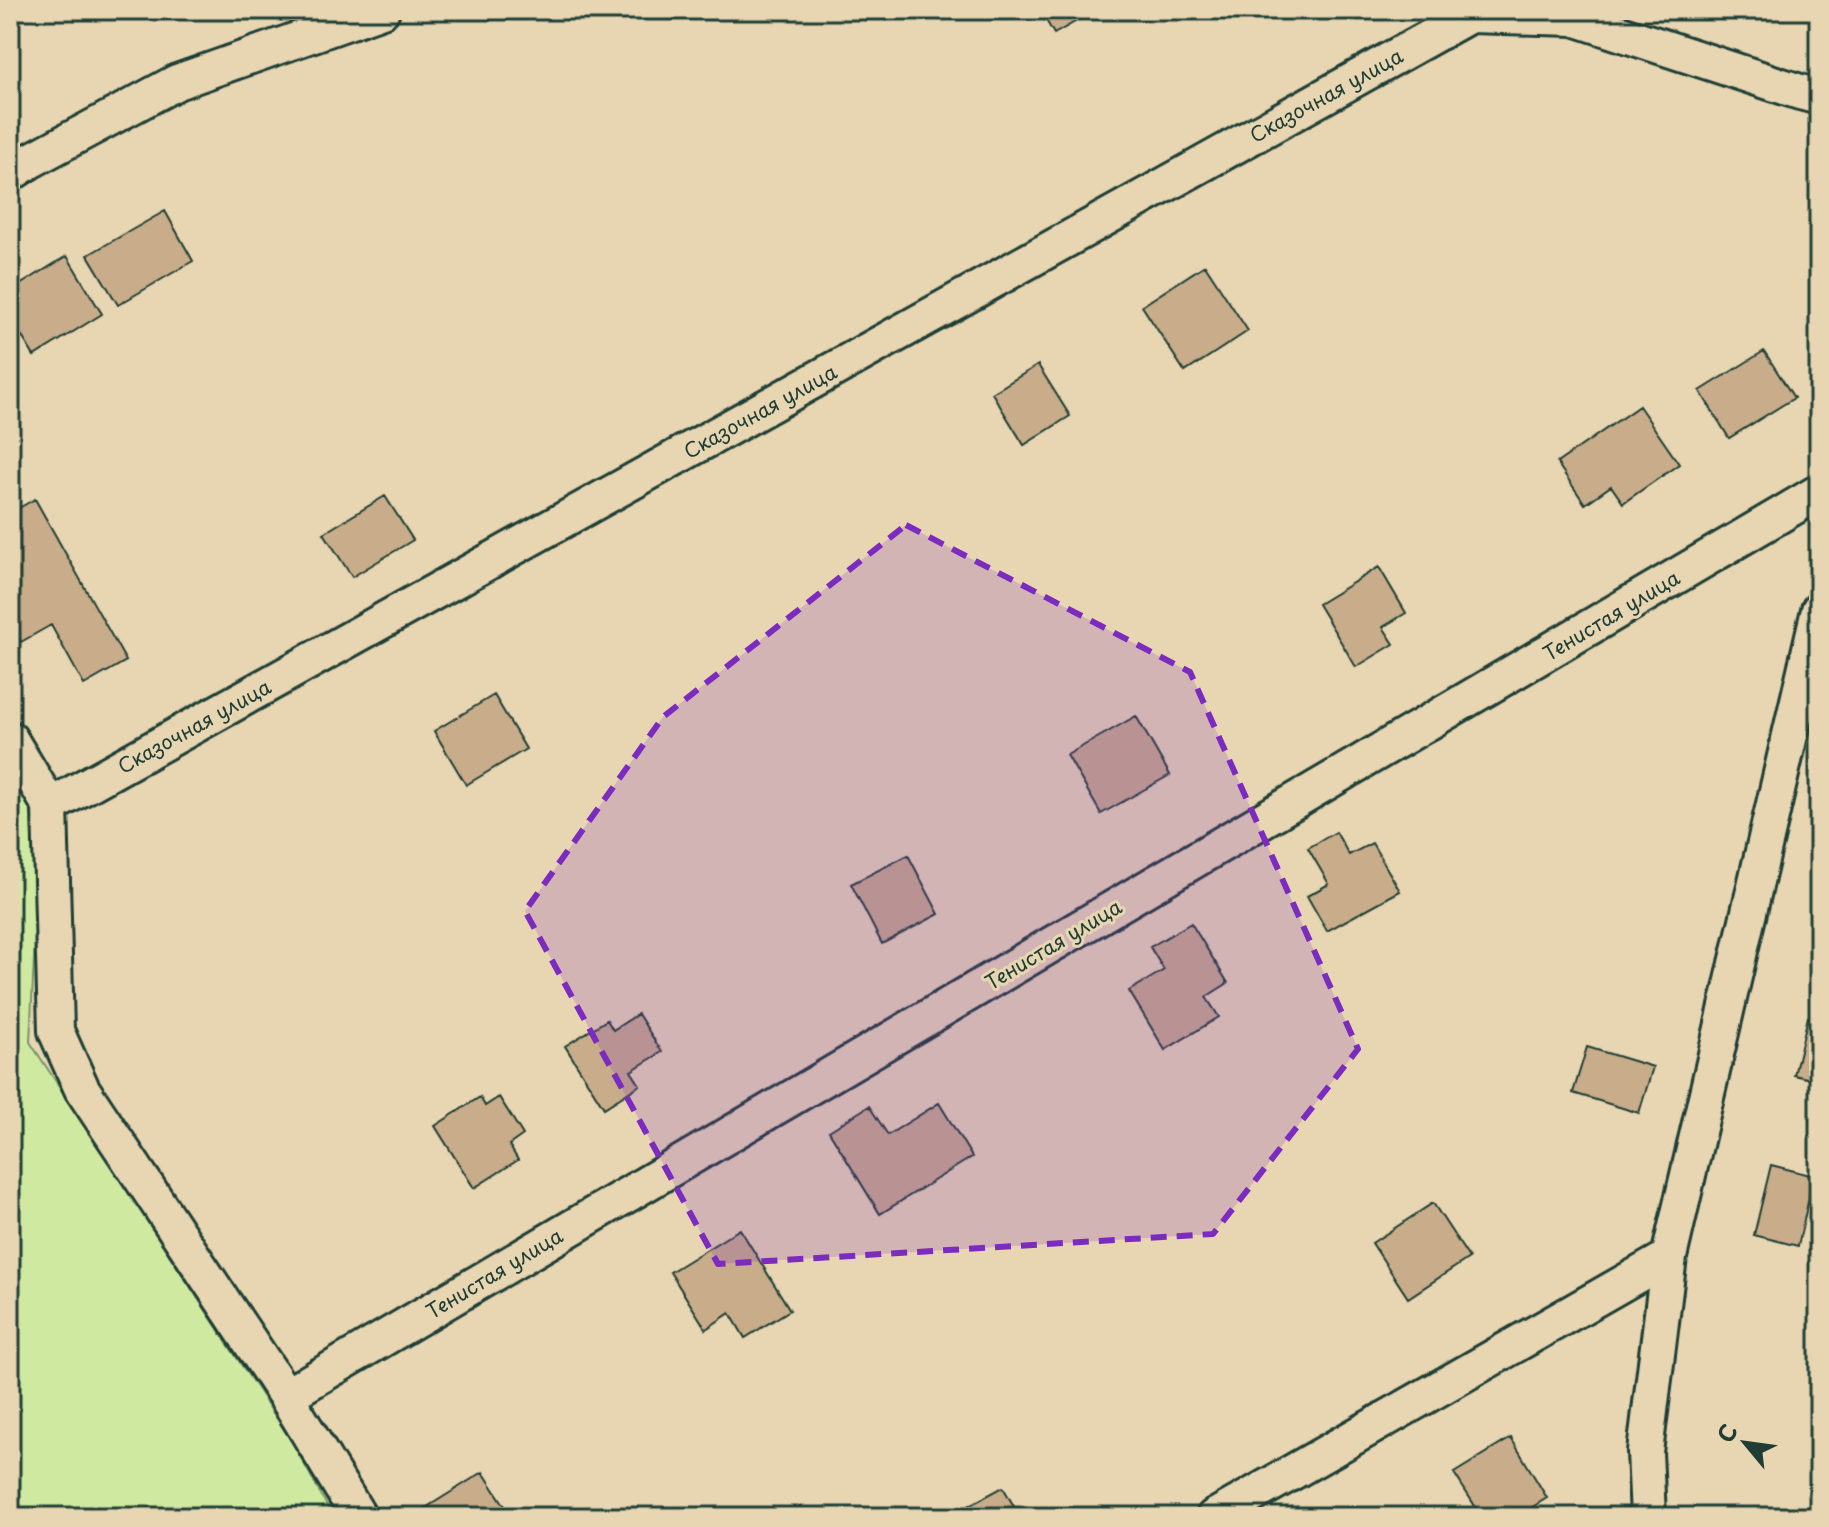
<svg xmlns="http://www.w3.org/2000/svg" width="1829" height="1527" font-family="'Playpen Sans',sans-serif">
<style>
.green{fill:#cfeaa0;stroke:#77946a;stroke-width:2}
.building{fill:#c9ad8a;stroke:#1f3d34;stroke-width:2}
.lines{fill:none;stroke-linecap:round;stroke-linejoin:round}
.minor-casing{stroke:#1f3d34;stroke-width:40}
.minor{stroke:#e8d6b3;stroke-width:34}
.marked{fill:#7b2cbf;fill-opacity:0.2;stroke:#7b2cbf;stroke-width:6;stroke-dasharray:16 10;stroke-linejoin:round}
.labels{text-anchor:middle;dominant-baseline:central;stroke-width:6;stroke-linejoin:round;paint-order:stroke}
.street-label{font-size:20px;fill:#1f3d34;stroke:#e8d6b3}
</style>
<rect width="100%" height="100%" fill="#e8d6b3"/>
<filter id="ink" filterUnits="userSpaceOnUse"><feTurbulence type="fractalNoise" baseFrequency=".0125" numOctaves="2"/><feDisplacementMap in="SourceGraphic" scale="16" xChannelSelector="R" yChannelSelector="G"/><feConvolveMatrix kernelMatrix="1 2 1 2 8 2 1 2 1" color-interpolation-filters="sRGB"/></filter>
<g filter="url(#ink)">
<!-- green -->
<path class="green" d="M10,762L30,796L36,915L30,1042L294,1445L333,1517H10Z"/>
<!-- building -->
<path class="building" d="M1040,10H1096L1054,34Z
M165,211L193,261L118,305L88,255Z
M67,256L102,314L34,356L10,317V291Z
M1205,265L1248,331L1185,372L1142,306Z
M1764,351L1794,398L1729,438L1700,391Z
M1038,365L1070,416L1024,445L992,393Z
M1639,406L1679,464L1623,503L1611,486L1585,504L1557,463Z
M385,496L413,540L352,577L324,533Z
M35,499L126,661L84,685L51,625L21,642L10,622V583L16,579L10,569V513Z
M1379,567L1406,613L1383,627L1394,644L1356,667L1318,604Z
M494,695L526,749L466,785L434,731Z
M1136,716L1170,775L1101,814L1067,755Z
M1336,832L1349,855L1372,843L1400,891L1327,931L1307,896L1329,884L1308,848Z
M908,855L939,914L882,944L851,884Z
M1191,923L1228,983L1206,997L1219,1017L1165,1050L1129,991L1164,970L1150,947Z
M638,1014L662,1052L631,1071L640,1085L604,1108L565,1046L607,1020L613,1030Z
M1808,1017L1819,1019V1081L1794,1075Z
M1587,1047L1653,1067L1639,1113L1573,1093Z
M480,1097L485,1106L499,1097L523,1135L509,1145L518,1160L474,1188L435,1126Z
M939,1103L972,1157L880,1214L829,1131L869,1106L888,1135Z
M1771,1165L1814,1176L1798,1246L1754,1235Z
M1433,1203L1469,1258L1408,1298L1372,1243Z
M740,1229L790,1310L745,1338L730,1313L706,1329L670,1272Z
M1511,1438L1547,1498L1516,1517H1482L1454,1473Z
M483,1472L512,1517H430L424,1509Z
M1003,1487L1020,1517H948Z"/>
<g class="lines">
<defs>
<path id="minor" d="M1465,10L1470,15L1574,18L1800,92L1819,97
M10,174L30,161L177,82L382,10
M10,739L50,806L56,1031L82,1089L286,1396L359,1517
M50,806L1470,15
M286,1396L1819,492
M1214,1517L1669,1257
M1648,1517L1645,1452L1669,1257L1819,610"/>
</defs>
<!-- minor casing -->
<use href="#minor" class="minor-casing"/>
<!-- minor -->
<use href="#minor" class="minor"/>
</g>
</g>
<!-- marked area -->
<path class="marked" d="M906,525L1190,672L1358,1049L1213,1234L718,1264L525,911L663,717Z"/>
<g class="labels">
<!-- street labels -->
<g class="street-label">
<text transform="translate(1326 95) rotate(-29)">Сказочная улица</text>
<text transform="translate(760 411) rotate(-29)">Сказочная улица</text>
<text transform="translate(1611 615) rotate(-31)">Тенистая улица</text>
<text transform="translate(194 726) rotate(-29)">Сказочная улица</text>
<text transform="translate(1053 944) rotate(-31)">Тенистая улица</text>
<text transform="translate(494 1273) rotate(-31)">Тенистая улица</text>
</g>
</g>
<!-- margin -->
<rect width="1829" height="1527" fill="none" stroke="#e8d6b3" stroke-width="40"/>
<rect x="20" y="20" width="1789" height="1487" fill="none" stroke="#1f3d34" stroke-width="3" filter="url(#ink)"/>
<!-- north arrow -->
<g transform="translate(1745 1443) rotate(299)" stroke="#e8d6b3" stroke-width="6" paint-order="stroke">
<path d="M0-6L14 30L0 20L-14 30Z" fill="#1f3d34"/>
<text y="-12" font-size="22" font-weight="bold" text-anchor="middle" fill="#1f3d34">С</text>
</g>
</svg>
